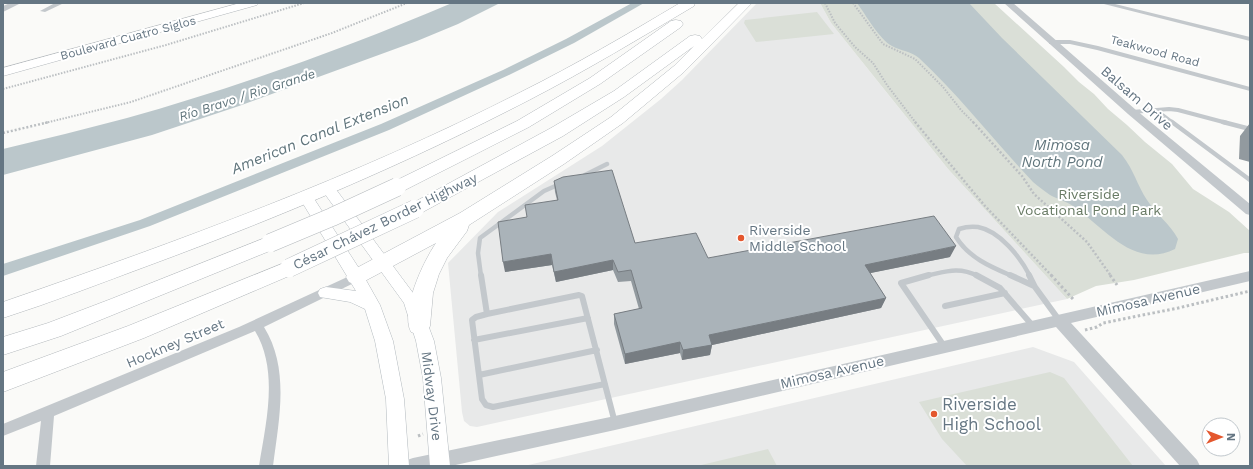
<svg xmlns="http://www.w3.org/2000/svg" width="1253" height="469" font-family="'Work Sans',sans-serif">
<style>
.built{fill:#e8e9e9}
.green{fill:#dadfd7}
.water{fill:#bbc7cb}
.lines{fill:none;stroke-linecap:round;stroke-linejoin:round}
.canal{fill:#bbc7cb;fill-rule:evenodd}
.secondary-casing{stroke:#b3babf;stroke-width:1}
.trunk-casing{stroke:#b4b9bd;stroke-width:1}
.motorway-casing{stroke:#b4b9bd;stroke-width:1}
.path-far2{stroke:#bbbfc2;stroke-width:2;stroke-dasharray:1.5 1.5;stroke-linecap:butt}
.path-far1{stroke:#bbbfc2;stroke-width:2.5;stroke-dasharray:2 2;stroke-linecap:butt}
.path{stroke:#bbbfc2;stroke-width:3;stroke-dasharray:2.5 2.5;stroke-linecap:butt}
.service-far2{stroke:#c3c8cc;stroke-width:4}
.service-far1{stroke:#c3c8cc;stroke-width:4.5}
.service{stroke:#c3c8cc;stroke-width:6}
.minor{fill:#c3c8cc;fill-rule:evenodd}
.tertiary{fill:#c3c8cc;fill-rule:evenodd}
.secondary{fill:#fff;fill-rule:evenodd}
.trunk{fill:#fff;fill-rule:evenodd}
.motorway{fill:#fff;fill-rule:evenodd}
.motorway-bridge-casing{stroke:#b4b9bd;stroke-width:19;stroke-linecap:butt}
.motorway-bridge{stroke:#fff;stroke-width:18}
.wall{fill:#929a9f}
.shaded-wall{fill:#777d82}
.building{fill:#aab3b9;stroke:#777d82}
.poi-dot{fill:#e4572e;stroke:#fff;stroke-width:1.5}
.labels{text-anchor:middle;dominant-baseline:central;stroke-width:4;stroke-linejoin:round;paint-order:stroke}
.far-street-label{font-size:12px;fill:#657683;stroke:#fff}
.far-water-label{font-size:13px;font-style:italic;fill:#60757c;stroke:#fff}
.street-label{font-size:14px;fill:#657683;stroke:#fff}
.park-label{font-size:14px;fill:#687a64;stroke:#fff}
.poi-label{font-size:14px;fill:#657683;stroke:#fff;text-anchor:start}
.water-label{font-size:15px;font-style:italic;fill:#60757c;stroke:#fff}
.near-poi-label{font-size:17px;fill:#657683;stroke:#fff;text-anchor:start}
</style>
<rect width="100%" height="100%" fill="#fafaf8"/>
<!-- built -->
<path class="built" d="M757,3H820L831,23L948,169L1067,299L477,427L470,426L464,421L462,412L448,263L498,212L602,146L661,99L682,80Z
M1033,347L1074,362L1166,466H524Z"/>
<!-- green -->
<path class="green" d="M820,3H994L1064,67L1079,82L1094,94L1108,109L1127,125L1145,142L1172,164L1193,189L1229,212L1250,231V253H1244L1134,280L1096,286L1067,299L948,169L831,23Z
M817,12L834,34L756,42L744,23L745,20Z
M1050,372L1064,378L1133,466H967L942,439L919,402Z
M768,449L777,466H697Z"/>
<!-- water -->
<path class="water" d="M452,3H500L458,24L417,41L239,106L152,135L3,175V149C44,139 86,129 127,118C238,87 346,48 452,3Z
M857,3H969L1002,38L1122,155C1134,170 1137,185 1147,200C1156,214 1170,224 1178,239L1175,249C1135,269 1106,230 1077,209C1069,202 1059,200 1050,195C1044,191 1038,186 1033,182C994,141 960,96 919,58C911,51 901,51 892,46C879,39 866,15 857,3Z"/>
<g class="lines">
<!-- canal -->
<path class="canal" d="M632,3H644L574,43L511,74L389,130L150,226L3,276V264L140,220L381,124L503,70L566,39Z"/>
<defs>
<path id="secondary" d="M327,182L332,184L419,301L434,341L441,378L450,466H430L423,378L416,341L404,303L322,190L320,187L322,184Z
M306,192L311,194L362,273L380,305L393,341L404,399L409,466H389L386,399L375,341L365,309L350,302L320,297L318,293L320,289L326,287L356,291L299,197L301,194Z"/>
<path id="trunk" d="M240,3H259L257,5L3,76V68Z"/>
<path id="motorway" d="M680,3H695L694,6C640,38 587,70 531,99C408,163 280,217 150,265C101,283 53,302 3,318V302C179,241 355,177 521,92C575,65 628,34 680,3Z
M739,3H752L684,72L623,123L564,164L469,225L467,231L447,258L439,274L433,293L430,326L427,332L419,335L411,332C400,311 423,262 436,243L363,282L356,285L349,282L346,277L349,272L460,213L552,156L611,117L674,66L694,46L624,97L563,136L421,213L415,215L409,213L406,209L409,205L551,128L614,91L690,36L695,35L700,36L702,39Z
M676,20L681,21L683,24L681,27L600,84L529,127L403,191L397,193L391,191L388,187L391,183L517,121L590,78L671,21Z
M270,236L277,238L280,243L277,248L61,336L3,355V337L48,323L111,299Z
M289,261L296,263L299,268L296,273L144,338L3,392V372L128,326Z"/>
</defs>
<!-- secondary casing -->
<use href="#secondary" class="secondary-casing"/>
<!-- trunk casing -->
<use href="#trunk" class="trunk-casing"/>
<!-- motorway casing -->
<use href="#motorway" class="motorway-casing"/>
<!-- path-far2 -->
<path class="path-far2" d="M825,3L835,23L855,47L873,63L887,85L916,123
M853,3L883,44L915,59L943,87L961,110L974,123
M3,89L166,45L304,3
M45,123L131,102L332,33L407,3"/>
<!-- path-far1 -->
<path class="path-far1" d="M915,122L985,206L1052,276
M973,122L1022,176L1034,194L1087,242L1111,276
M3,133L49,122"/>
<!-- path -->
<path class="path" d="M1051,275L1073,299
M1110,275L1117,285
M1085,330L1097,327L1103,323L1178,308L1250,291
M418,436L423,434"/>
<!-- service-far2 -->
<path class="service-far2" d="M1156,110L1173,123
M1132,112L1169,109L1178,110L1227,123"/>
<!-- service-far1 -->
<path class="service-far1" d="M1172,122L1250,180
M1223,122L1250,129
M585,175L607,164
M481,276L478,253L480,238L544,191L560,184
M925,276C945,272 958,266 978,276
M1012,276C991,267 969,258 956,237L959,229C965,227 971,226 978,227C1000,231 1020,257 1030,276"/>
<!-- service -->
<path class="service" d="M481,275L487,314L579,295L582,296L615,423
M929,275L901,283L944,346
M976,275L1000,288L1032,325
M1010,275L1034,286
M1029,275L1035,287L1059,320
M945,306L1005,293
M487,314L476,317L472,320L482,399L486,405L493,407L605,384
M474,340L588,318
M479,375L597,350"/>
<!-- minor -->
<path class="minor" d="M55,3H64L45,12L40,11Z
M1100,3H1111L1250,37V41Z
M1049,40H1070L1098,46L1250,87V91L1097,50L1070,44H1049Z
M356,273L360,274L361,277L360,280L264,327C290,369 279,419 273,466H259C266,422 279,371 255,331L54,416L50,466H36L41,421L3,436V424L239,327Z"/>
<!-- tertiary -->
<path class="tertiary" d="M10,3H21L3,12V6Z
M1004,3H1013L1136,110L1250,204V215L1246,214L1128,114Z
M1250,271V281L1071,323L1197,460L1200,466H1180L1056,327L615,430L451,466H404L407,460L413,458L615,416Z"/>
<!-- secondary -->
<use href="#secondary" class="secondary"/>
<!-- trunk -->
<use href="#trunk" class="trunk"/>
<!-- motorway -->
<use href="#motorway" class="motorway"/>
<defs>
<path id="motorway-bridge" d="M270,243L332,217L397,187
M289,268L415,209"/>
</defs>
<!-- motorway-bridge casing -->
<use href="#motorway-bridge" class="motorway-bridge-casing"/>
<!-- motorway-bridge -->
<use href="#motorway-bridge" class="motorway-bridge"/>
</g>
<!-- wall -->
<path class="wall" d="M1250,123V162L1239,159L1240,136Z
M554,181L635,243L708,258L950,257L870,273L886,298L881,308L712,345L710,355L682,360L680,353L625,364L614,324V314L639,309L631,281L618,282L613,270L556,282L552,265L505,272L527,217L557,200L555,192Z"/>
<!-- shaded-wall -->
<path class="shaded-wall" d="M956,246L950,257L861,275L865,265Z
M551,254L552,265L505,272L503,262Z
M613,260V270L556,282L554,272Z
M886,298L881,308L712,345L710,355L682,360L683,350L709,335Z
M680,342V353L625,364V354Z"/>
<!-- building -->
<path class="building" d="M612,170L635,243L696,233L708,258L934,216L956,246L865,265L886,298L709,335L712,345L683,350L680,342L625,354L614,314L642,308L631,270L618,272L613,260L554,272L551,254L503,262L498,222L527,217L525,205L558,200L554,181L563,177Z"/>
<!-- markers -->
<g class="poi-dot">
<circle cx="741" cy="238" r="4"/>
<circle cx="934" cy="414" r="4"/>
</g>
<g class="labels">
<!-- far-street labels -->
<g class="far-street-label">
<text transform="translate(128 38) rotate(-15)">Boulevard Cuatro Siglos</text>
<text transform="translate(1155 51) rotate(15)">Teakwood Road</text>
</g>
<!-- far-water labels -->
<g class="far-water-label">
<text transform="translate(247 95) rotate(-18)">Río Bravo / Rio Grande</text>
</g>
<!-- street labels -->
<g class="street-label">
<text transform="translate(1137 98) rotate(41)">Balsam Drive</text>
<text transform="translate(385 221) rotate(-26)">César Chávez Border Highway</text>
<text transform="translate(1148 300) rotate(-13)">Mimosa Avenue</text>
<text transform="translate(175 343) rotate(-23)">Hockney Street</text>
<text transform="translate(832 372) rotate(-13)">Mimosa Avenue</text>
<text transform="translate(432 396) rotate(83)">Midway Drive</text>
</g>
<!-- park labels -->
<g class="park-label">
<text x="1089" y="194">Riverside<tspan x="1089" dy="16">Vocational Pond Park</tspan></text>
</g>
<!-- poi labels -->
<g class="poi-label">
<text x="749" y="230">Riverside<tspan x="749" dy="16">Middle School</tspan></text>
</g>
<!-- water labels -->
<g class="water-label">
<text transform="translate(320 134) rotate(-22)">American Canal Extension</text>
<text x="1062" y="145">Mimosa<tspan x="1062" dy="17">North Pond</tspan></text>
</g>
<!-- near-poi labels -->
<g class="near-poi-label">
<text x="942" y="404">Riverside<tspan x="942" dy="20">High School</tspan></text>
</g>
</g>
<!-- border -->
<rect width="1253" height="469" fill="none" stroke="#657683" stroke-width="8"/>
<!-- north arrow -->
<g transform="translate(1221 437) rotate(90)"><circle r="19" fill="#ffffff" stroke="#c1c8cd"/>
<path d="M0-3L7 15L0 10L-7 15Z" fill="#e4572e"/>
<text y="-6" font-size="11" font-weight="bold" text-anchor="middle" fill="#657683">N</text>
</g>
</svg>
